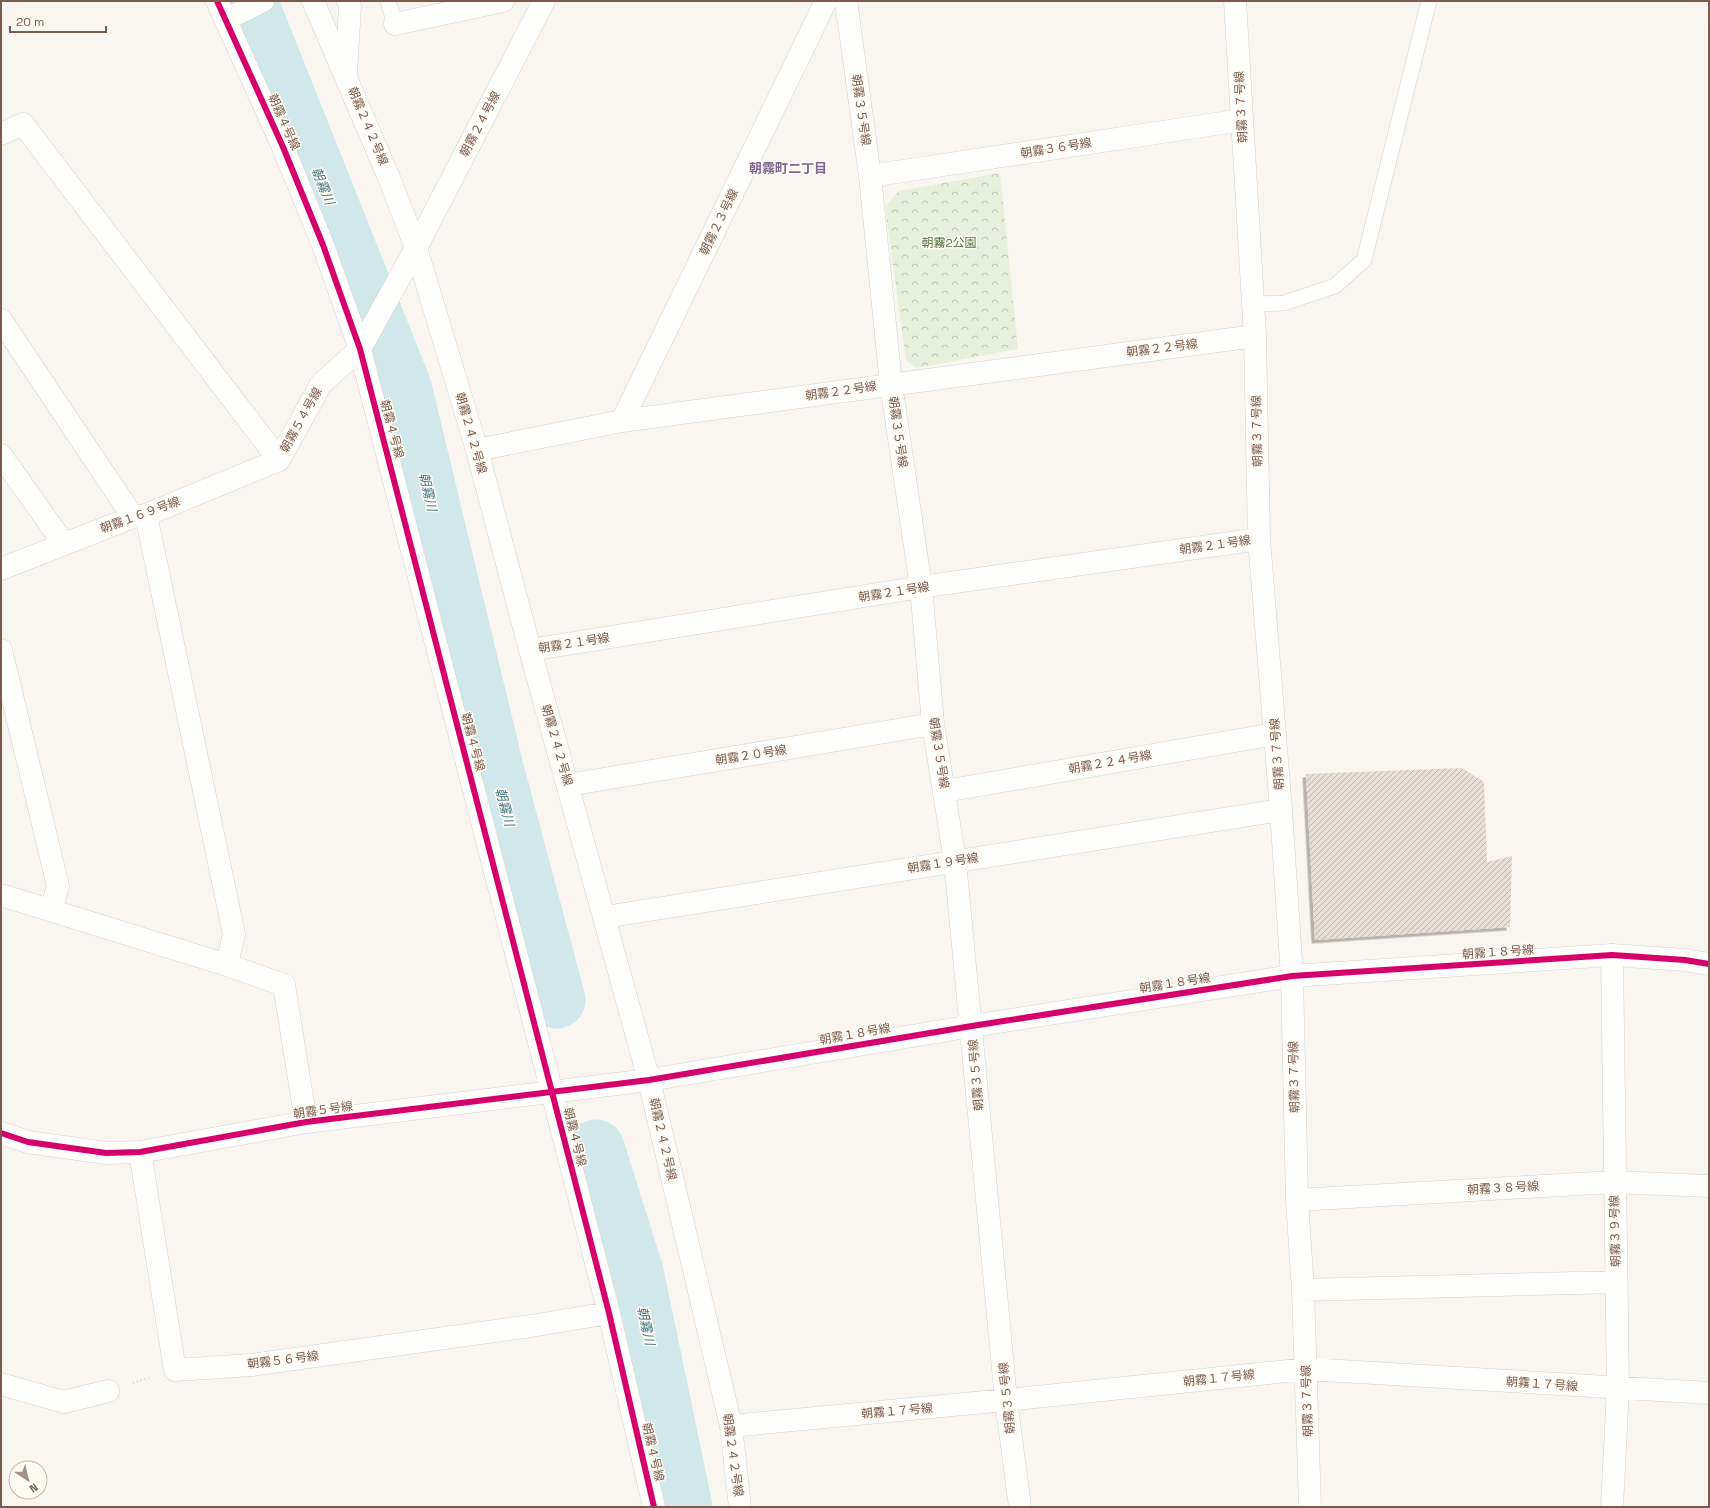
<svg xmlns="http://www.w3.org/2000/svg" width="1710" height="1508" font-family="'Space Grotesk','Noto Sans JP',sans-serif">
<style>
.park{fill:url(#park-crowns)}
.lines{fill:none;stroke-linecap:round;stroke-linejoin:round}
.river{stroke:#d0e8ea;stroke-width:57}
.building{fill:url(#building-hatch);filter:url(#shadow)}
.lane-casing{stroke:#d7d1cb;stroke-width:16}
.street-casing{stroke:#d7d1cb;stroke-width:23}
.secondary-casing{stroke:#d9d2cb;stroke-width:23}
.path{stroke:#dcd5d0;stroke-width:2.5;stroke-dasharray:1 3;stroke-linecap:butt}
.lane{stroke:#fefefd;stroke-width:15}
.street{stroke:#fefefd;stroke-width:22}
.secondary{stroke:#fefefd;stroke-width:22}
.cycleway-casing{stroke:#fffaf3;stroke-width:8}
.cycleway{stroke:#d6006c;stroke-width:6}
.labels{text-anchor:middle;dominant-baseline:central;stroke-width:3;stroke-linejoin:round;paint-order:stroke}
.street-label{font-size:12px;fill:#7a5c4d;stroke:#fffaf3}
.park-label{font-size:12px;fill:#537a41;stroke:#fffaf3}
.neighbourhood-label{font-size:13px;font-weight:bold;fill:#846695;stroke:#fffaf3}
.water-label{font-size:13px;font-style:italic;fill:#437c86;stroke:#fffaf3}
</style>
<defs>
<pattern id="park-crowns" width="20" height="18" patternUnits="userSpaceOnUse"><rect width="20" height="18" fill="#e7f0db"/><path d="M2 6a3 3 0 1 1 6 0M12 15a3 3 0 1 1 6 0" fill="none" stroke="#c0c6b4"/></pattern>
<pattern id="building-hatch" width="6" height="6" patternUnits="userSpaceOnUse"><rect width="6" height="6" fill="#e6ded7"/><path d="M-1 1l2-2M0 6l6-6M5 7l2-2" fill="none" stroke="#bfb7b1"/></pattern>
<filter id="shadow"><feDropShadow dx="-3.5" dy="3.5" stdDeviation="0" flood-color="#0004"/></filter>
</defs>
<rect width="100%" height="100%" fill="#f9f5f0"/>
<!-- park -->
<path class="park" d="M1000,173L1018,349L916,368L906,360L885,207L899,191Z"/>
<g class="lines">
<!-- river -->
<path class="river" d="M249,1L403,387L495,768L557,1000
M596,1148L635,1272L684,1507"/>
</g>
<!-- building -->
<path class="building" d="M1462,768L1484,782L1487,862L1512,856L1510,927L1315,940L1306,774Z"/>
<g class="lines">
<defs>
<path id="lane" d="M388,1L395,24
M1253,304L1284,303L1335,286L1364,260L1429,1"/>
<path id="street" d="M217,1L283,147L323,245L360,349L609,1313L654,1507
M846,1L870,176L891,384L921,587L933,724L955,861L1006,1400L1020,1507
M1235,1L1255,336L1259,539L1281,810L1292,976L1297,1200L1303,1290L1310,1507
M225,20L263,1
M395,24L503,1
M346,74L350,6L348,1
M1,134L23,124L279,460
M870,176L1242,120
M1,320L133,517
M622,421L826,1
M477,450L622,421L1255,336
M1,455L64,544
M279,460L321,384L360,349L416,248L544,1
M146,515L234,934L227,965
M1,569L133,517L146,515L279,460
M1,650L58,886L51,910
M530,650L921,587L1259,539
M568,785L933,724
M945,791L1275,734
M1,895L227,965L284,985L306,1122
M605,917L1281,810
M1612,955L1618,1388L1612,1507
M140,1152L175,1370L251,1365L531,1326L609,1313
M1297,1200L1614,1182L1709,1186
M1303,1290L1616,1282
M1,1384L64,1402L108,1391
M731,1426L1006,1400L1307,1369L1709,1393"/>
<path id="secondary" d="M313,1L390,180L416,248L477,450L530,650L649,1080L731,1426L740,1507
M1,1133L28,1142L106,1153L140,1152L306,1122L649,1080L972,1026L1292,976L1612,955L1685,960L1709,964"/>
</defs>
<!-- lane casing -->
<use href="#lane" class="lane-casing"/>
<!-- street casing -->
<use href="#street" class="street-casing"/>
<!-- secondary casing -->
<use href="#secondary" class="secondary-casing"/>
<!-- path -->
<path class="path" d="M133,1383L149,1378"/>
<!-- lane -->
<use href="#lane" class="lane"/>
<!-- street -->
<use href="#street" class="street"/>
<!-- secondary -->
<use href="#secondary" class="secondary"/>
<defs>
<path id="cycleway" d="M217,1L283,147L323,245L360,349L609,1313L654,1507
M1,1133L28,1142L106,1153L140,1152L306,1122L649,1080L972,1026L1292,976L1612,955L1685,960L1709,964"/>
</defs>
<!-- cycleway casing -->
<use href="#cycleway" class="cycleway-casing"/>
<!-- cycleway -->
<use href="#cycleway" class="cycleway"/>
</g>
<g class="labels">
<!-- street labels -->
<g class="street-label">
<text transform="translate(1241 107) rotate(-93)">朝霧３７号線</text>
<text transform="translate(861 110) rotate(82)">朝霧３５号線</text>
<text transform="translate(284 122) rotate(66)">朝霧４号線</text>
<text transform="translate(480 124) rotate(-62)">朝霧２４号線</text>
<text transform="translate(368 126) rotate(67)">朝霧２４２号線</text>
<text transform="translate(1056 148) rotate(-9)">朝霧３６号線</text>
<text transform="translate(719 222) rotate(-64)">朝霧２３号線</text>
<text transform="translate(1162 348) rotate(-7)">朝霧２２号線</text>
<text transform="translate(841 391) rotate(-8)">朝霧２２号線</text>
<text transform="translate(301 420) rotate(-61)">朝霧５４号線</text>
<text transform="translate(392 429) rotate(75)">朝霧４号線</text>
<text transform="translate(1257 431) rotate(-91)">朝霧３７号線</text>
<text transform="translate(898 432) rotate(82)">朝霧３５号線</text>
<text transform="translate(471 433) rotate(74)">朝霧２４２号線</text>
<text transform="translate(140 515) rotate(-20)">朝霧１６９号線</text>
<text transform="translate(1215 545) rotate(-8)">朝霧２１号線</text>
<text transform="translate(894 592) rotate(-9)">朝霧２１号線</text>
<text transform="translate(574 643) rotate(-9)">朝霧２１号線</text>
<text transform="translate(473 742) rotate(75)">朝霧４号線</text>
<text transform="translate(557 745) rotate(74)">朝霧２４２号線</text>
<text transform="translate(939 753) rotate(81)">朝霧３５号線</text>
<text transform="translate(1277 754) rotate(-94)">朝霧３７号線</text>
<text transform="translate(751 755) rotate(-9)">朝霧２０号線</text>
<text transform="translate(1110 762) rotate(-10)">朝霧２２４号線</text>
<text transform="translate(943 863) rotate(-9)">朝霧１９号線</text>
<text transform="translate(1498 952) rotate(-4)">朝霧１８号線</text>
<text transform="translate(1175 983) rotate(-9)">朝霧１８号線</text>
<text transform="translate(855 1034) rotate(-10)">朝霧１８号線</text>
<text transform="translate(976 1075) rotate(-95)">朝霧３５号線</text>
<text transform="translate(1294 1077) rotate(-91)">朝霧３７号線</text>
<text transform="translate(323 1110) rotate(-8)">朝霧５号線</text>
<text transform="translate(575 1137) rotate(76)">朝霧４号線</text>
<text transform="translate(663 1139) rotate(77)">朝霧２４２号線</text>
<text transform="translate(1503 1188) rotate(-3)">朝霧３８号線</text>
<text transform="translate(1615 1231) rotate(-91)">朝霧３９号線</text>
<text transform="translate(283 1360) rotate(-7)">朝霧５６号線</text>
<text transform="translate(1219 1378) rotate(-6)">朝霧１７号線</text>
<text transform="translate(1542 1384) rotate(4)">朝霧１７号線</text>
<text transform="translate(1007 1398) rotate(-96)">朝霧３５号線</text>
<text transform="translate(1307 1401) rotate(-92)">朝霧３７号線</text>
<text transform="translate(897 1411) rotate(-5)">朝霧１７号線</text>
<text transform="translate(653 1452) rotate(77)">朝霧４号線</text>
<text transform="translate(733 1455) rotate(82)">朝霧２４２号線</text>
</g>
<!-- park labels -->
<g class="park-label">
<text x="949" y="243">朝霧2公園</text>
</g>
<!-- neighbourhood labels -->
<g class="neighbourhood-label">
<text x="788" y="168">朝霧町二丁目</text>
</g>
<!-- water labels -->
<g class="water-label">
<text transform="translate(323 186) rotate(68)">朝霧川</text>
<text transform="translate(428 492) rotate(77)">朝霧川</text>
<text transform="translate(505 807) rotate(75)">朝霧川</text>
<text transform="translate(646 1326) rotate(78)">朝霧川</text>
</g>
</g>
<!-- border -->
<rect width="1710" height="1508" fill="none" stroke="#7a5c4d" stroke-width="4"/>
<!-- north arrow -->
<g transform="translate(28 1480) rotate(145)"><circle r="19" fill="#fffaf3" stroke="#cabbb1"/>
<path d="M0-3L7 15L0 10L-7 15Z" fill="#a69286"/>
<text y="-6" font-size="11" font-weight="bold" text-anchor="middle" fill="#7a5c4d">N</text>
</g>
<!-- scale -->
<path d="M10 26v6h96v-6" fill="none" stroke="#7a5c4d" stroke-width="2"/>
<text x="16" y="26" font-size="12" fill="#7a5c4d" stroke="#fffaf3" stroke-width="3" paint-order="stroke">20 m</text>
</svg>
